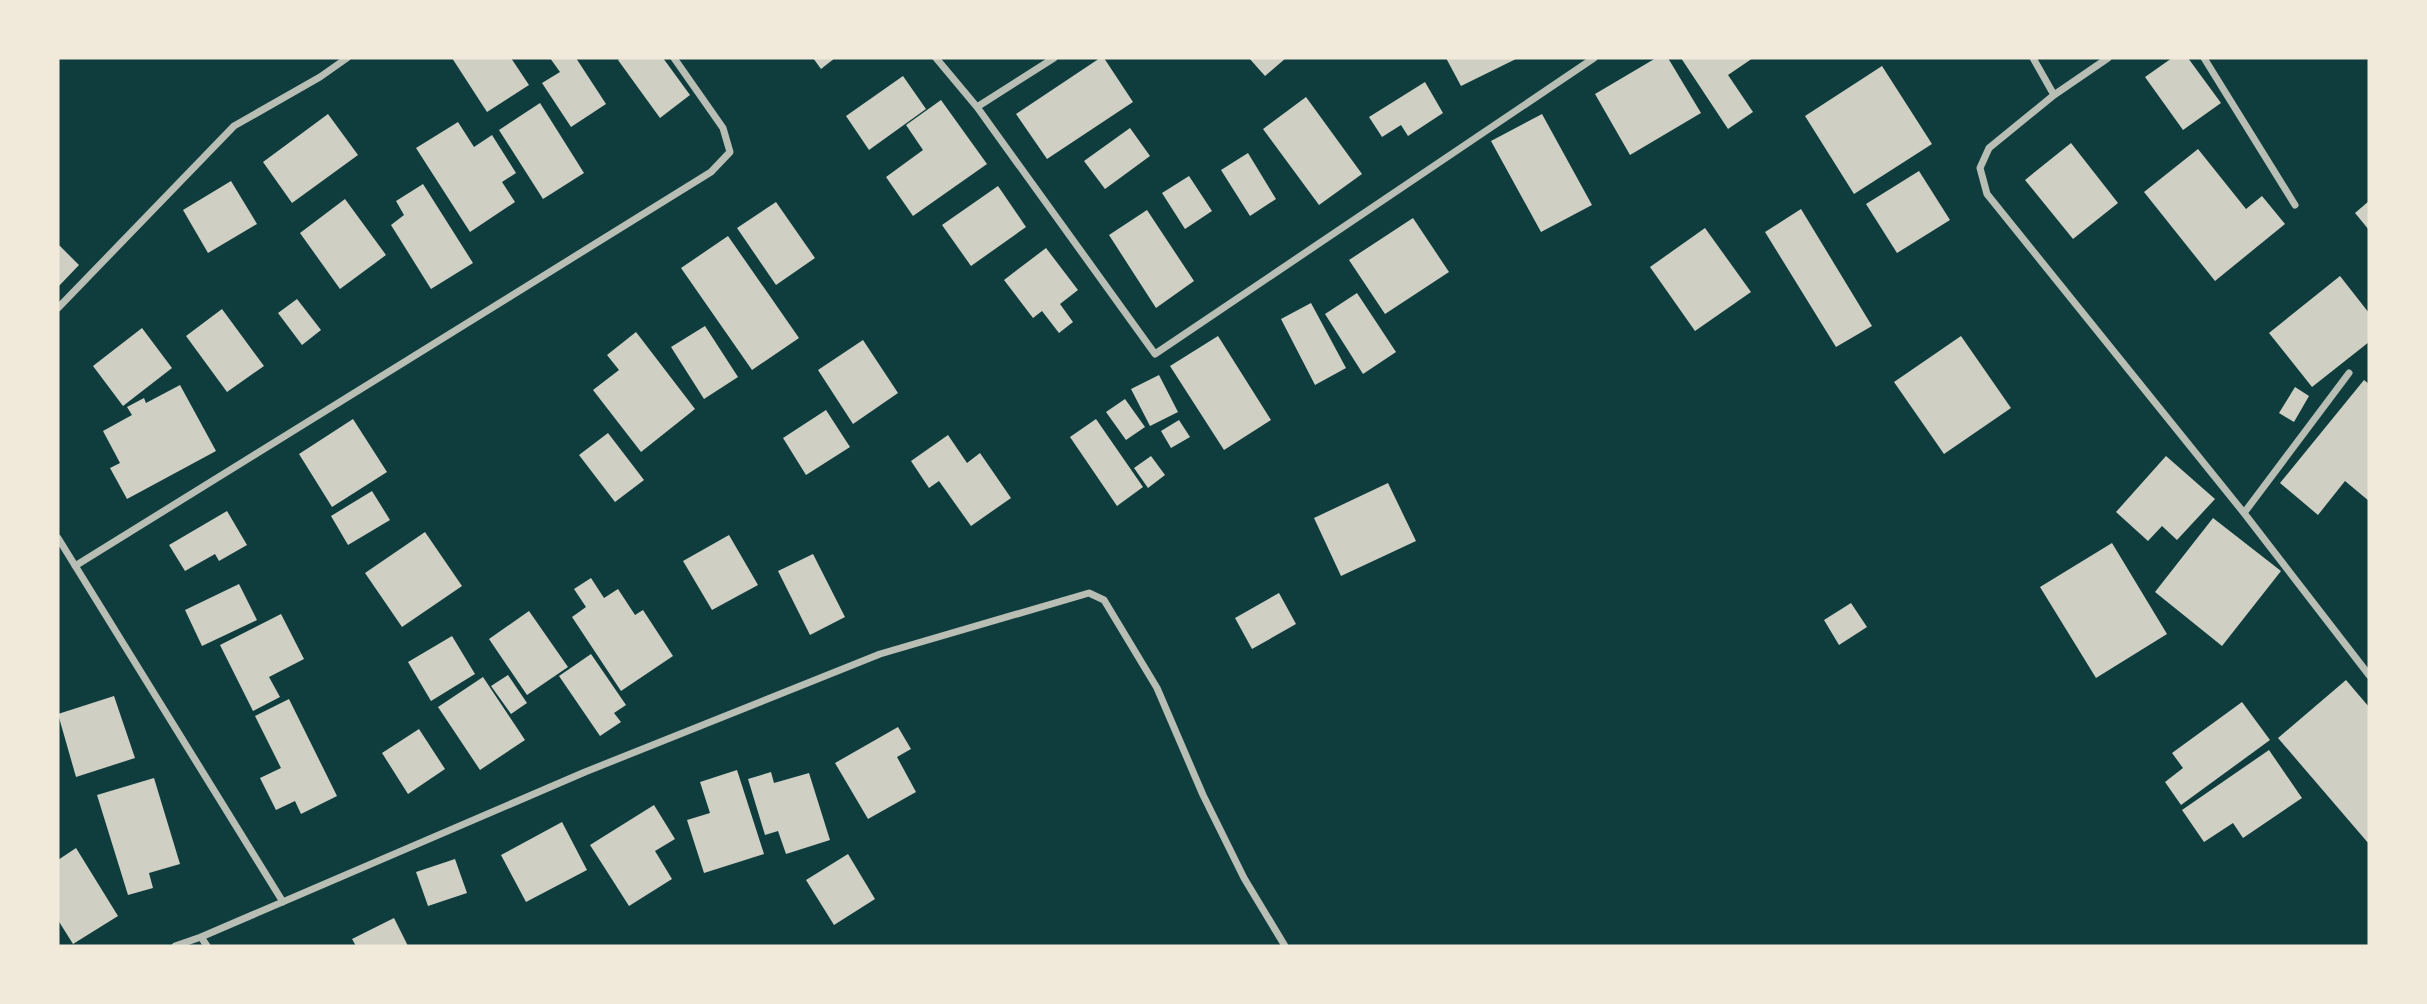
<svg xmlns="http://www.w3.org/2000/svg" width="2427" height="1004" font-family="Raleway,sans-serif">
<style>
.building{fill:#cfcfc3}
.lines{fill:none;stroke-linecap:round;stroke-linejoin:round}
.minor{stroke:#b8beb3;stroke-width:7}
</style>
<rect width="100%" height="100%" fill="#0f3d3e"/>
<!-- building -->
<path class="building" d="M452,58H511L529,85L487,112Z
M550,58H576L606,104L571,127L542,83L560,72Z
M621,58H663L690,95L660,118L618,60Z
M813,58H835L821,69Z
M1100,58H1104L1133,102L1047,159L1016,114Z
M1249,58H1286L1265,76Z
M1446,58H1518L1461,86Z
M1656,58H1668L1701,113L1630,155L1595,94Z
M1681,58H1753L1728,75L1753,112L1728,129Z
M2172,58H2188L2221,103L2183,130L2145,77Z
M1882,66L1932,144L1854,194L1805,116Z
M903,76L926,109L869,150L846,116Z
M1425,82L1443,113L1408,136L1401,125L1382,137L1369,117Z
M1306,97L1362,174L1319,205L1263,129Z
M941,100L987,164L913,216L886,177L923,150L906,125Z
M540,103L584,173L543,199L499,130Z
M328,114L358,155L292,203L263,162Z
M1542,114L1592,205L1541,232L1491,141Z
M458,122L474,147L492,135L516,173L502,182L515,202L470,232L416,148Z
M1130,128L1150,156L1105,189L1084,161Z
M2071,143L2118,203L2073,239L2025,180Z
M2198,149L2246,209L2262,196L2285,224L2215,281L2144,192Z
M1248,153L1276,199L1250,216L1221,170Z
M1919,171L1950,220L1897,253L1866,204Z
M1189,176L1212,211L1185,229L1162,193Z
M231,181L257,224L208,253L183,210Z
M423,184L473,263L431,289L391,225L404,215L396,201Z
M998,186L1026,227L971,266L942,225Z
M345,199L386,255L340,289L300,233Z
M2369,201V230L2355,213Z
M776,202L815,258L776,285L737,228Z
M1801,209L1872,326L1836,347L1765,232Z
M1147,210L1194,281L1156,308L1109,235Z
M1413,218L1449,272L1385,314L1349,260Z
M1705,228L1751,292L1695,331L1650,267Z
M728,236L799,338L752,370L681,268Z
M58,244L79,265L58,287Z
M1046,248L1078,290L1060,304L1073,322L1059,333L1042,311L1033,318L1004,280Z
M2340,276L2369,313V342L2312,387L2269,333Z
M1357,293L1396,352L1363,374L1325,314Z
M297,299L321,330L302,345L278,313Z
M1311,303L1346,368L1315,385L1281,319Z
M222,309L264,366L227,392L186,336Z
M705,326L738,377L704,399L671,347Z
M142,328L172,368L123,406L93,366Z
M636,332L695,409L641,452L593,390L619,370L607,355Z
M1218,336L1271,420L1224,450L1170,366Z
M1961,336L2011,408L1944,454L1894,382Z
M863,340L898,393L853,424L818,370Z
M1159,375L1178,412L1150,426L1131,389Z
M2364,380L2369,384V501L2345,481L2318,515L2280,483Z
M180,385L216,451L127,499L110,468L120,463L103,431L132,415L127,407L144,398L146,403Z
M2295,387L2309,396L2294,422L2279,413Z
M1125,399L1145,427L1126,440L1106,412Z
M826,410L850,447L806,475L783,438Z
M353,419L387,472L332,507L299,454Z
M1096,419L1143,487L1117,506L1070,437Z
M1179,420L1190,437L1171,448L1161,431Z
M608,433L644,480L615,502L579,455Z
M948,435L967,463L980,453L1011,498L971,526L939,481L929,488L911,461Z
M1151,456L1165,475L1148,488L1134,468Z
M2166,456L2215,499L2177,540L2162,526L2148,541L2116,512Z
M1388,483L1416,541L1341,576L1314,518Z
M372,491L390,520L348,545L331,516Z
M227,511L247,545L219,561L215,554L185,571L169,545Z
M2213,518L2281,571L2222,646L2155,592Z
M425,532L462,586L402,627L365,573Z
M729,535L758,585L712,610L683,561Z
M2112,543L2167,634L2096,678L2040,587Z
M813,554L845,617L810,635L778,571Z
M591,578L604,598L618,589L635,615L643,610L673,656L621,691L572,617L586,607L574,589Z
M239,584L257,620L202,646L185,610Z
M1279,593L1296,624L1252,649L1235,618Z
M1851,603L1867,627L1839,645L1824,620Z
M529,611L568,667L527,695L489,639Z
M281,614L304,659L269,677L280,697L253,711L220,645Z
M452,636L475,674L431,701L408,662Z
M591,654L626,705L614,713L621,722L600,736L559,676Z
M508,675L527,703L511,714L491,686Z
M483,677L525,740L480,770L438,707Z
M2346,680L2369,707V844L2278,738Z
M114,696L135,758L76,777L58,714Z
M289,699L337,796L301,814L295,801L276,810L260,778L281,768L255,716Z
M2242,702L2270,740L2181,805L2165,782L2183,768L2172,753Z
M898,727L911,749L897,757L916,792L868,819L835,763Z
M419,729L445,769L408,794L382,753Z
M2269,750L2302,798L2243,838L2233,823L2204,842L2182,810Z
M737,770L764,854L704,873L687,820L710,813L700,782Z
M771,772L774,783L809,773L830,840L786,854L778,831L765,835L748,779Z
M154,778L180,864L149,873L153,888L128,895L97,795Z
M654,805L675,839L655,851L672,879L629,906L590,845Z
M562,822L587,870L526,902L501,855Z
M76,848L118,916L73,944L58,920V860Z
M848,854L875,899L834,925L806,880Z
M455,859L467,893L428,906L416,872Z
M394,918L408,946H356L352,939Z"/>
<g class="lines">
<!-- minor -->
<path class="minor" d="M936,58L977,107L1155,354L1594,58
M2033,58L2054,95
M2108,58L2054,95L1989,148L1980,168L1987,194L2244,513L2369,675
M2204,58L2295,205
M977,107L1054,58
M58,308L234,126L320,77L347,58
M2244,513L2349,373
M58,538L283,902
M75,566L711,172L730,152L723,128L674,58
M201,937L207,946
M175,946L201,937L585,772L880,654L1089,593L1104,600L1157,688L1203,795L1244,878L1285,946"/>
</g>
<!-- border -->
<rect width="2427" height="1004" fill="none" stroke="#f1e9da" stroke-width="119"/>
</svg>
